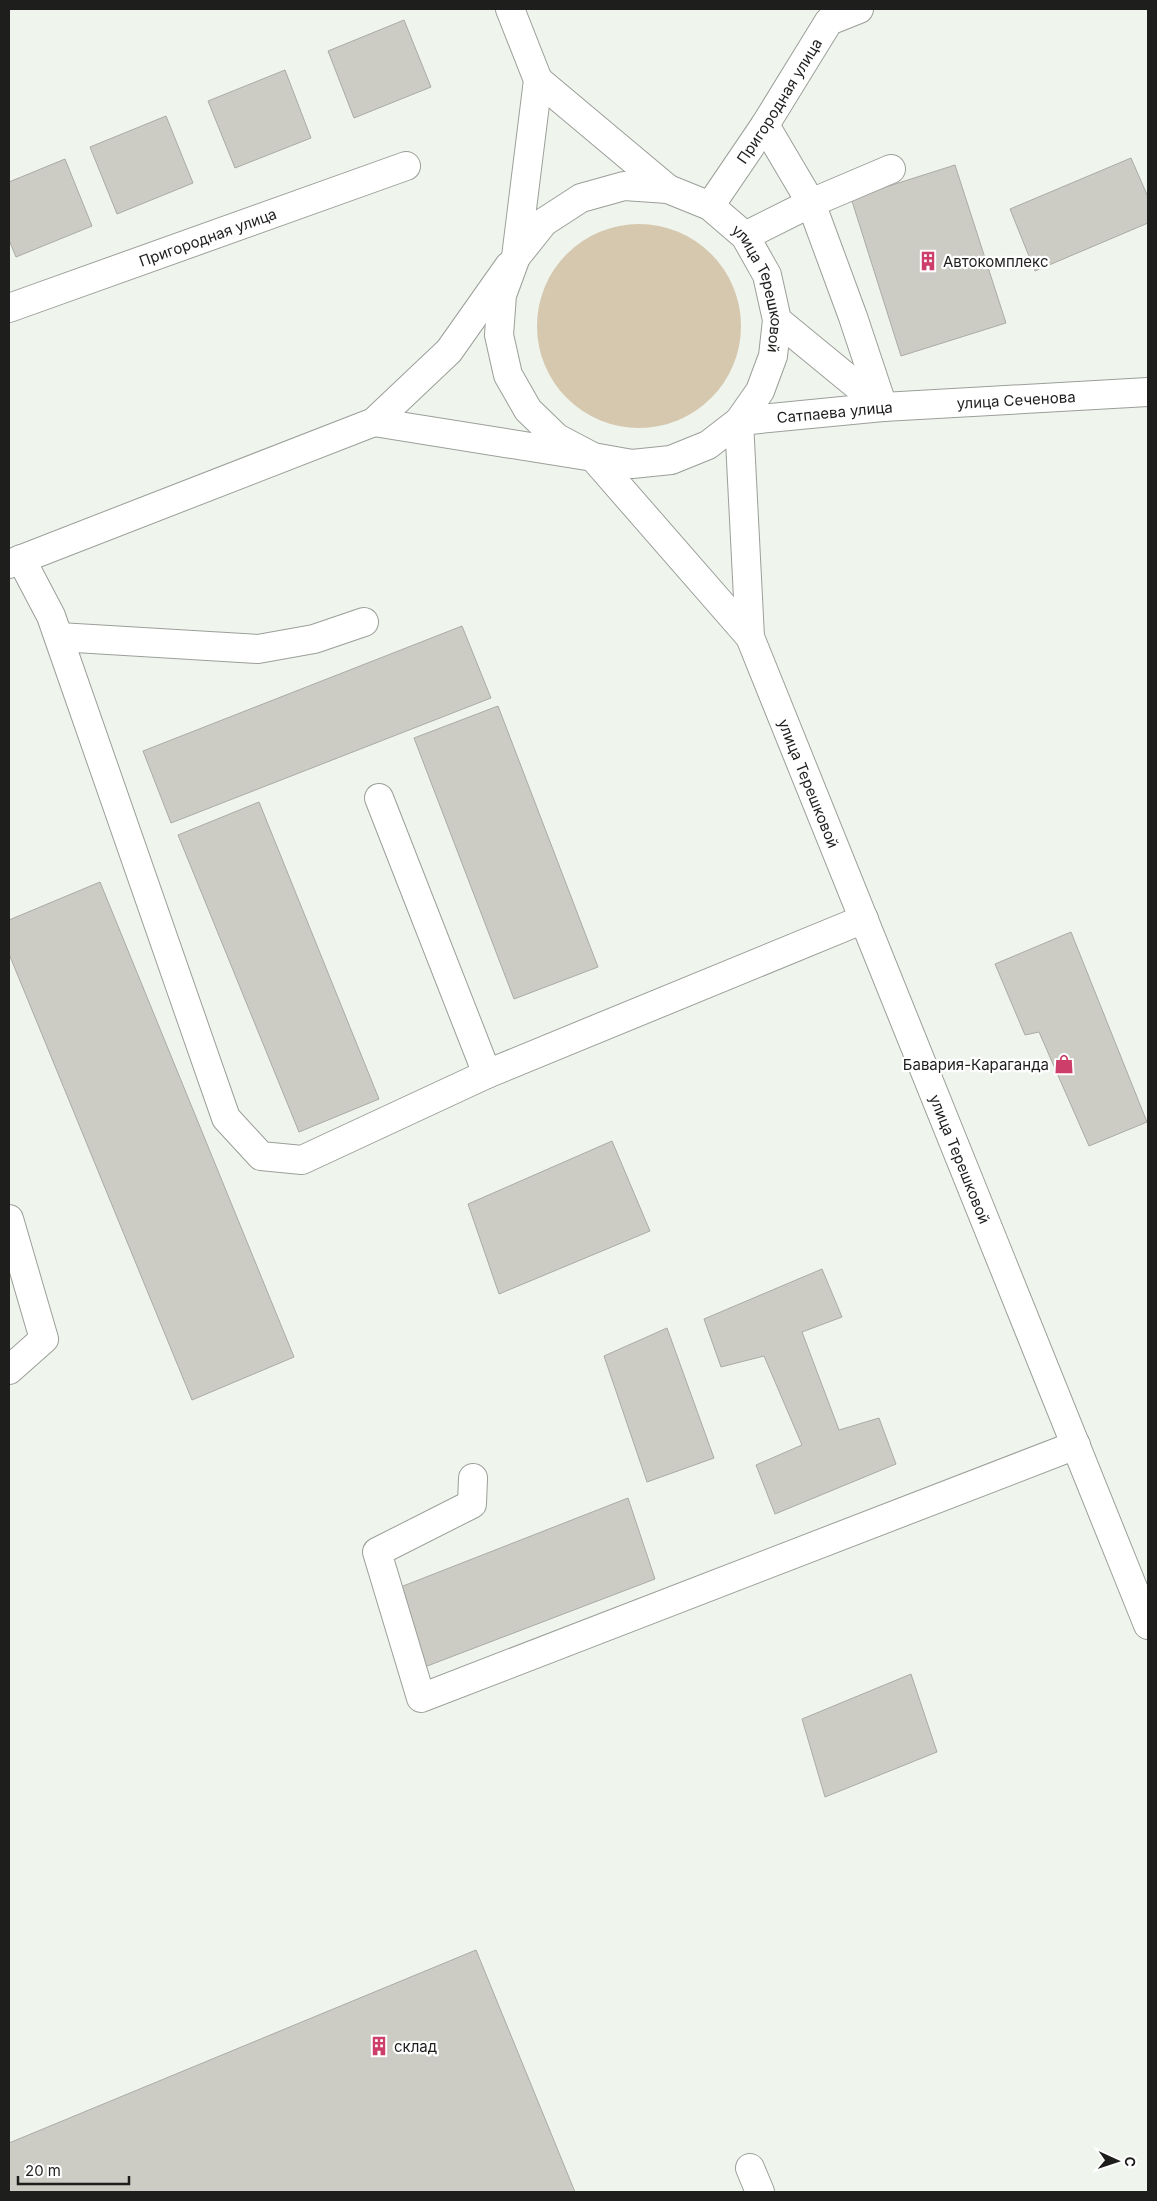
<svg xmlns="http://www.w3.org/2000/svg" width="1157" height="2201" font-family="Inter,sans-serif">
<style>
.green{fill:#d5c8ae}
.building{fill:#ccccc5;stroke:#aaaba4}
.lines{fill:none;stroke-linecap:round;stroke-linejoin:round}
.minor-casing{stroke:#9b9f99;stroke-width:30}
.major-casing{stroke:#9b9f99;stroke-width:30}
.minor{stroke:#fff;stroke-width:28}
.major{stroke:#fff;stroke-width:28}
.labels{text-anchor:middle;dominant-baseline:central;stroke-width:4.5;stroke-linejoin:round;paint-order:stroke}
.street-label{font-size:15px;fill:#1e1f1d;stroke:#fff}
.poi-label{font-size:15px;fill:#1e1f1d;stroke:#fff;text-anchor:start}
</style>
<rect width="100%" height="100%" fill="#eff4ed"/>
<!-- green -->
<path class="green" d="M537 326a102 102 0 1 1 204 0a102 102 0 1 1-204 0Z"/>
<!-- building -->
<path class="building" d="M404,20L431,87L354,118L328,51Z
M285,70L311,138L235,168L208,101Z
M166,116L193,183L117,214L90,147Z
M1131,158L1148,197V223L1035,271L1010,209Z
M65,159L92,226L16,257L9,240V182Z
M955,165L1006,323L901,356L851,198Z
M462,626L491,698L171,823L143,751Z
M498,706L598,967L514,999L414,738Z
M259,802L379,1099L299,1132L178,835Z
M100,882L294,1357L192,1400L9,954V920Z
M1071,932L1147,1122L1089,1146L1039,1032L1025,1035L995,964Z
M612,1141L650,1231L499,1294L468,1204Z
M822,1269L842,1317L802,1332L839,1430L879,1418L896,1464L775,1514L756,1465L802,1445L764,1356L721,1367L704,1319Z
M667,1328L714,1458L647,1482L604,1356Z
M628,1498L655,1579L422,1668L398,1588Z
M911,1674L937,1752L825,1797L802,1719Z
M476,1950L575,2192H9V2143Z"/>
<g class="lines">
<defs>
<g id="minor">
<path d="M765,125L811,203L853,317L883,407"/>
<path id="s1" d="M710,206L765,125L829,21L859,9"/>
<path d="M745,236L811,203L891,169"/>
<path id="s2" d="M9,308L406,166"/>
<path d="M777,320L883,407"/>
<path id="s3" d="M739,421L883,407L1148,392"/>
<path d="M374,422L587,456"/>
<path d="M21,559L51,616L226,1118L261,1156L302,1160L487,1074"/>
<path d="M9,564L374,422L449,351L509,266"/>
<path d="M59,637L258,649L314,639L364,622"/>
<path d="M379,798L487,1074L864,919"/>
<path d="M9,1219L44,1339L9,1370"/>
<path d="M473,1478L472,1504L377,1552L421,1698L1076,1445"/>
<path d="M750,2168L760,2192"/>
</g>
<g id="major">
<path d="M510,9L538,80L516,257"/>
<path d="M538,80L668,189"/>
<path id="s4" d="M739,421L708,445L671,460L632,464L593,457L557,438L528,410L508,375L499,335L502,295L516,257L544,222L581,198L624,186L668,189L710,206L745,236L767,275L777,320L773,356L760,391L739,421L750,637L1148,1625"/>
<path d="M593,457L750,637"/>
</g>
</defs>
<!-- minor casing -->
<use href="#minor" class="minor-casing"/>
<!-- major casing -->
<use href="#major" class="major-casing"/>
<!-- minor -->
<use href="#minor" class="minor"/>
<!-- major -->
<use href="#major" class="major"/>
</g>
<!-- icons -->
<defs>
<symbol id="building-bare" viewBox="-9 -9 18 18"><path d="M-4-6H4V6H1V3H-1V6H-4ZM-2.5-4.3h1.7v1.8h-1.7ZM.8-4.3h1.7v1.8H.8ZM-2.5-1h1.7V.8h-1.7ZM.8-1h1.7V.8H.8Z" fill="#cd3f6a" stroke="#fff" stroke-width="2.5" paint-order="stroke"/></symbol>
<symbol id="shop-bare" viewBox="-9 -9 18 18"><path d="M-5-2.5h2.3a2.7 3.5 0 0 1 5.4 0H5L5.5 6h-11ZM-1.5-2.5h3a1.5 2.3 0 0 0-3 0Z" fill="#cd3f6a" stroke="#fff" stroke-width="2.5" paint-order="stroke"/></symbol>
</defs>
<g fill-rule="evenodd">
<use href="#building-bare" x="914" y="247" width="28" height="28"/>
<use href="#shop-bare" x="1050" y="1050" width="28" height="28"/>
<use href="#building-bare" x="365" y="2032" width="28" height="28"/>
</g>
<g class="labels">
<!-- street labels -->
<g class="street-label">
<text stroke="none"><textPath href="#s1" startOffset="126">Пригородная улица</textPath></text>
<text stroke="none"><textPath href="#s2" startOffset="211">Пригородная улица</textPath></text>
<text stroke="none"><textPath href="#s4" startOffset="725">улица Терешковой</textPath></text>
<text stroke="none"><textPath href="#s3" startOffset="278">улица Сеченова</textPath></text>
<text stroke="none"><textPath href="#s3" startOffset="96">Сатпаева улица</textPath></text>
<text stroke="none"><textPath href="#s4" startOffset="1245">улица Терешковой</textPath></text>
<text stroke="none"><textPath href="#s4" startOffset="1650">улица Терешковой</textPath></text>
</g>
<!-- poi labels -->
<g class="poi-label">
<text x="943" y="261">Автокомплекс</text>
<text x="1049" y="1064" text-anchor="end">Бавария-Караганда</text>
<text x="394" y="2046">склад</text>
</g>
</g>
<!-- border -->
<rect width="1157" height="2201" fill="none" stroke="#1e1f1d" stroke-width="20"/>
<!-- north arrow -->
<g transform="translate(1117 2161) rotate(93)" stroke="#ffffff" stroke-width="4" paint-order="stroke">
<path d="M0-4L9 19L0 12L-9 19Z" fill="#1e1f1d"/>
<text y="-8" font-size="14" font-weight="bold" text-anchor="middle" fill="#1e1f1d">С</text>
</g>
<!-- scale -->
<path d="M18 2176v8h111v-8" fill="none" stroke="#1e1f1d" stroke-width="2.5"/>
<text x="25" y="2176" font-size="15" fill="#1e1f1d" stroke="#ffffff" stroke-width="4" paint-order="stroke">20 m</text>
</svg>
